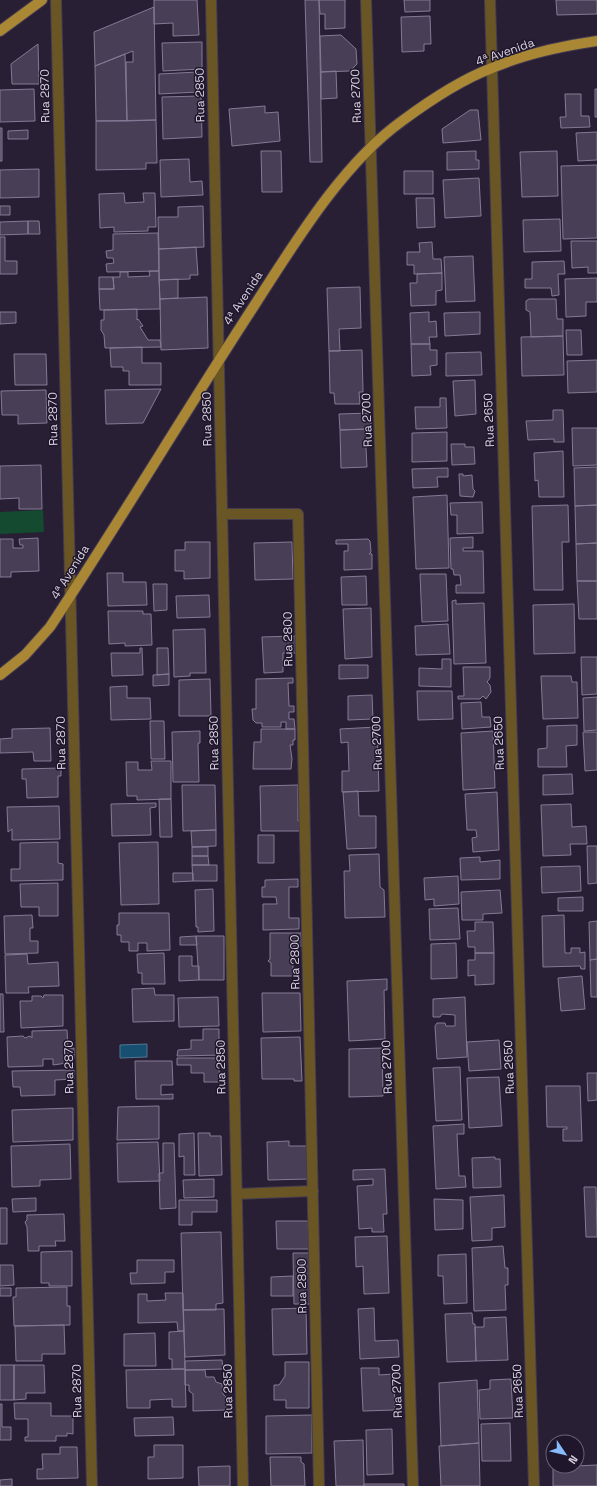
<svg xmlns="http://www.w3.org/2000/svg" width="597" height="1486" font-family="'Space Grotesk',sans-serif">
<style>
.green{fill:#144a2f}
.water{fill:#164f70;stroke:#507692}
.building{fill:#483e56;stroke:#857a95}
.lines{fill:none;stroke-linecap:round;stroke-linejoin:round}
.lane-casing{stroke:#453c51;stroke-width:12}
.street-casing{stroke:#453c51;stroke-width:12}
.primary-casing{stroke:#453c51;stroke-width:12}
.lane{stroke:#6a5625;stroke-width:10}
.street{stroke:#6a5625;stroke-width:10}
.primary{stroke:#a98734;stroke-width:10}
.labels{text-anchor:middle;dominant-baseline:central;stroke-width:3;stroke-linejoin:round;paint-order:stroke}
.street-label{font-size:12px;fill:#d8d2e1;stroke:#1f162b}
</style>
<rect width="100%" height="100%" fill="#291f35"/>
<!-- green -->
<path class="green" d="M43,510L44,532L0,534V512Z"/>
<!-- water -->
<path class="water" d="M147,1044V1057L120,1058V1045Z"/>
<!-- building -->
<path class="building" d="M154,0H197L199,35L173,36V23L154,24Z
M305,0H319L322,162H310Z
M319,0H345V28L325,29V14H320Z
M404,0H430V11L405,12Z
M556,0H597V14L557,15Z
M154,7L156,120L127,121L126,62H133V51L95,66L94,32Z
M430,16L431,44H424V51L402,52L401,17Z
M341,35L356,49L357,64L350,71L321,72L320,36Z
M202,42V69L163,71L162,43Z
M38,44L39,84H12L11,64Z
M125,54L127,121H96L95,66Z
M336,71L337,98L321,99V72Z
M198,72L199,92L159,94V74Z
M34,89L35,121L0,122V90Z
M595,89H597V117H595Z
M565,94H581V116H589L590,127L561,128L560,117H566Z
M201,96L202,137L163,139L162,97Z
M265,106V113L278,112L280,141L232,146L229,109Z
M470,110H478L481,140L443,143L442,129Z
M156,120L157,163H146V169L96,170V121Z
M0,128H2V161H0Z
M28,130V139H8V131Z
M597,132V160L578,161L576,133Z
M261,151H281L282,192H262Z
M476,151V160H479V169L447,170V152Z
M557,151L558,196L522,197L520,152Z
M189,159L190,182L202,181L203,195L161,197L160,160Z
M597,165V238L563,239L561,166Z
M39,169V197L0,198V170Z
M404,171H433V194H404Z
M479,178L481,216L445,218L443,180Z
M124,193L125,203L144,202L143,193H155L156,227H148V231L114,232V227L100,228L99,194Z
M416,198H434L435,227L417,228Z
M0,206H10V215H0Z
M203,206L204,247L159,249L158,217H178V207Z
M560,219L561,251L524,252L523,220Z
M28,221V234L0,235V222Z
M28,221H39L40,234H28Z
M158,233L159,271L107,272L106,264L114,263L113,258H107L106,251L113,250V234Z
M0,237H5V261H17V274H0Z
M571,241H597V273H588V267L572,268Z
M432,242L433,259H441L442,273L414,274V265H407V252H420L419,243Z
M196,247L198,275H190V279L159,280V249Z
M473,256L475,301L446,302L444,257Z
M564,261L565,274H558L559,295L552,296L551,288H525V279H532V262Z
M149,271H159L160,309L100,310L99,289H114L113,277H120V272H128V277L150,276Z
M442,273V290L436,291V305L411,306L410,283H417V274Z
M99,277H113L114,289H99Z
M597,278V302H586V316L566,317L565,279Z
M178,279V298L160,299L159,280Z
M360,287L361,328L339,329L340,351H329L327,288Z
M207,297L208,348L161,350L160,299Z
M529,299H556L557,319H563V336L531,337L530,312L526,310V301Z
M137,309V320L138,319L143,326L140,327L148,340H160L161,347L105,348L104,335L101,330V320H104V310Z
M0,312H16V323L0,324Z
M429,312V322L436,321L437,337H429L430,344H411L410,313Z
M480,312V334L445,336L444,313Z
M566,330H581L582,355H567Z
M563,336L564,375L522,376L521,337Z
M411,344H430V350H437V365L430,366L431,375L412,376Z
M142,347V363H161V385H129V371H123V367H111L110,348Z
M362,350L363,392H359L360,404H335L334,393H330L329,351Z
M481,352L482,375L446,376V353Z
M14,354H46L47,385H15Z
M597,360V392L568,393L567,361Z
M475,380L476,414L455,416L453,381Z
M161,389L143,423L106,424L105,390Z
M46,390L47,423L18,424V415H2L1,391Z
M440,398H446L447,428L416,429L415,407H440Z
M553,410H563L564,442H554V439L528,440L526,421L553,420Z
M371,413V429L340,430L339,414Z
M572,428H597V465L573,466Z
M365,429L367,467L341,468L340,430Z
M447,432V461L412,462V433Z
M451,444H465V447H474L475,464L452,465Z
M563,451L564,497H539L538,480L535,481L534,453Z
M41,465L42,509H19V498L0,499V466Z
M597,467V505L575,506L574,468Z
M448,468V477H437L438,487L413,488L412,469Z
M459,474H463V476L472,475L473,489L475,491L473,497L460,496Z
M447,495L449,568L416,569L413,497Z
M482,502L483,533L457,534V515H451L450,503Z
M568,505L569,542H562L563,590H534L532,506Z
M597,505V543L576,544L575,506Z
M473,537V548H463V551H483L484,593H456V585H461L460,575H454L453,569H451L450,538Z
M38,538L39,571L11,572V577H0V539H13V548H23V545H20L19,539Z
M368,539L370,541L371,552L369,554H372V569L344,570V551H348V544H336V540Z
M185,542H210V578L184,579V571H175V550H185Z
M292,542L293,579L255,580L254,543Z
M597,543V581H577L576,544Z
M107,573H123V582H146L147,605L108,606Z
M420,574H446L448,621L422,622Z
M366,576L367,605H342L341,577Z
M577,581H597V619H579Z
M153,584H167V610L154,611Z
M209,595L210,617L177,618L176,596Z
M456,600V604L484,603L486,663L454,664L452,601Z
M574,604L575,653L534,654L533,605Z
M371,608L372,657L345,659L343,609Z
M108,611H143V614H151L152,645L125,646V643L109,644Z
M448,624L450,654L416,655L415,626Z
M205,629L206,673H190V676L174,677L173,630Z
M295,636L296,653H283V672L264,673L262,637Z
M140,648H142L143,675L112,676L111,653H140Z
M157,648H168L169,674L157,675Z
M581,657H597V694L582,695Z
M442,659H451V687L419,686V668L442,669Z
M339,665H368V678L339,679Z
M463,667H490V678L487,682L490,685L491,692L486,699L483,696L480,699H458V696H464Z
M169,674V685L153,686V675Z
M541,676H571L572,682H577L578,718L543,719Z
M293,678V683H288L289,706H294V712H289V719H294L295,729H286V722H281V727H262V723H256L253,720L252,709H256V679Z
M210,679L211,716H179V680Z
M127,686V698H150L151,719L111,720L110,687Z
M417,691H452L453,719L418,720Z
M372,695L373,719L348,720V696Z
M597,697V730L584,731L583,698Z
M481,702L482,717H490L491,727L462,729L461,703Z
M150,721H164L165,759H151Z
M577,725V745L566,746L567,767H538V749L547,748V726Z
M377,727L379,791L342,792V771H349L348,742L341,743L340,729Z
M50,728L51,761H34L33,752L0,753V739L12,738V729Z
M261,729H295V740H293V745H290L292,759L291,769H253L254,742H261Z
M200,731V743H198L199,782H173L172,732Z
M493,731L495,788L463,790L461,733Z
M583,732H597V770L585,771Z
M151,761H171V799L137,800V796H127L126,762H138V770H152Z
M61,768V776H58V797L27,798L26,779H22V769Z
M572,774L573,794L543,795V775Z
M182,785H215L216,830L183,831Z
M298,785V821H302V831H261L260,786Z
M358,791L359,816H376V848L347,849L343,792Z
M497,792L499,850L473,852L472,838L477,837L476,830H467L465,794Z
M159,799H171L172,837H160Z
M156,803V807L150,808L151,835L112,836L111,804Z
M571,804L572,827L586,826L587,844H570L571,855L543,856L541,805Z
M59,806L60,839L12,840V829L8,832L7,807Z
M216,830V846L192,847L191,831Z
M258,835H274V863H258Z
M58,842V863L63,864V880L11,881V869H20V843Z
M158,842L159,904L121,905L119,843Z
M587,846H597V883L588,884Z
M192,847H208V856H192Z
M379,854L380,887L384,890L385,917L345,918L344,871H350L349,855Z
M192,856H208L209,865H192Z
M480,857V862L500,860V879L461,880L460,858Z
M192,865H217V881H193Z
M580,866L581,891L542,893L541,867Z
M173,873H193V881L173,882Z
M458,876L459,904L434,906V899L425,900L424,878Z
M298,879V887H289V918H299V929L263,930V904H277L276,897H262V887H265V880Z
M58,883V916H39V907H21L20,884Z
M213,889L214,931L198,932V927H196L195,890Z
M500,890L502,913L483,914V920H462L461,892Z
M583,897V911H558V898Z
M458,908L460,939L430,940L429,909Z
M119,913H169L170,950L147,951V943H138V951H129V942H121V935H117V925H119Z
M32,915L33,928H30V941H38V953L5,954L4,916Z
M564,915L565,953H571V948H580V953L585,952V969H581L580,966L543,967L542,916Z
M597,921V959L590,960L589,922Z
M475,922H493L494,953H475V947H468L467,931H475Z
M270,933H301L302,946H293V976H271V963L268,961L270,959Z
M196,936L197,945H180V937Z
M196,936H224V980H199Z
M456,943L457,978L431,979V944Z
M164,953L165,984H142V973H138L137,954Z
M475,953H494V984L475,985V975L468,976V960H475Z
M27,954L28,964L58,962L59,986L28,987L29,993H6L5,955Z
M179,956H192V966H199V980L179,981Z
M597,959V997H591L590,960Z
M582,976L585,1009L561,1011L558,978Z
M387,979V990H384L385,1039L349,1041L347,981Z
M154,988L155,995H174V1021L133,1022L132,989Z
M262,993H300L301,1031L263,1032Z
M0,994H3L4,1032H0Z
M44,995H63V1026L21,1028L20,1001H32V996H41L43,998Z
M218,997L219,1026L179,1027L178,998Z
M465,997L467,1057L437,1059L435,1026L437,1023H445L446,1026H455V1015L442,1014L440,1017H433V999Z
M203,1029H219V1043H222L223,1055L177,1056L178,1050L191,1049V1040H203Z
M67,1030L68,1049L74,1048V1059H64L67,1060V1063L53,1065V1059H43V1066L8,1067L7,1037L23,1036L25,1038L30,1036L32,1038V1031Z
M300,1037L302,1081H294V1079H262L261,1038Z
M499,1040L501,1069L469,1071L467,1042Z
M382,1048L383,1096L349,1097V1049Z
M177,1058H222L223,1068H219L220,1082H204V1073H191V1065H177Z
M135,1061H172L173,1085H161V1095L173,1094V1099H136Z
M460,1067L462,1120L436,1121L433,1068Z
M74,1070V1079L55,1080V1095L21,1096L20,1087H13L12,1071Z
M587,1073H597V1100L588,1101Z
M499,1077L502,1126L469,1128L467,1078Z
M546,1086H580L582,1141H563V1129H567V1127H547Z
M159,1106V1139L117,1140L118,1107Z
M73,1108V1140L13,1142L12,1110Z
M464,1124V1134H457L459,1176H465L466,1187L436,1189L433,1126Z
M194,1133L195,1175H184V1156L179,1157V1134Z
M198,1133H210V1136H221L222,1175L199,1176Z
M289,1141V1146H308L309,1179L268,1180L267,1142Z
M158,1142L160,1181L118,1182L117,1143Z
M163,1143H174L176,1208L160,1209L159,1173H163Z
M70,1144L71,1179L40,1180V1186L12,1187L11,1146Z
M495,1157V1159H500L501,1187L473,1188L472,1158Z
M385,1169L387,1214H383L384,1232H372V1228L359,1229L357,1186L373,1185V1179L353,1180V1170Z
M214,1179V1197L184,1198L183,1180Z
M584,1187H596L597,1237H586Z
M504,1195L505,1227L492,1228V1240L472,1241L470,1197Z
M36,1198V1211L13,1212L12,1199Z
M434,1199L463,1200V1229L435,1230Z
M179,1200H217V1212H192V1225H179Z
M0,1208H7V1244H0Z
M64,1214L65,1241H55L56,1246H39V1251H28L27,1227L25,1222L27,1220V1215Z
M276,1221H308L309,1249H277Z
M221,1232L223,1303L216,1304V1310H183L181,1233Z
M387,1236L389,1293L364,1294L363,1266L356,1267L355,1237Z
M503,1246L505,1268H508V1285H505L506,1310L474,1311L472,1248Z
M72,1251V1286H49V1283H41V1252Z
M293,1253H309L310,1304H294Z
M466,1254L467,1303L444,1304L443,1276H438V1255Z
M137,1260H174V1272H165V1283L131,1284L130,1273H137Z
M0,1265H13L14,1285L0,1286Z
M293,1276V1296H271V1277Z
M67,1287V1306H70V1325L14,1326L13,1297H16V1288Z
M0,1288H11V1296H0Z
M165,1293H183L184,1331H178L177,1322L138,1323V1294H147V1301L166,1300Z
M306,1308L307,1354L273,1355L272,1309Z
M374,1308L375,1341L398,1340L399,1357L360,1359L358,1309Z
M224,1309L225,1355L185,1357L183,1310Z
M472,1313L473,1324H475L476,1361L447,1362L445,1314Z
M506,1317L508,1360L476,1361L475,1327H484V1318Z
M64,1325L65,1354H42V1361H16L15,1326Z
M184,1331L185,1369H172V1359H169V1332Z
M155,1333L156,1366H124V1334Z
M222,1360L223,1369L185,1370V1361Z
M285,1362H309V1408H286V1400H274V1385H279L285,1376Z
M0,1365H14V1400H0Z
M14,1365H44L45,1393H26V1399L14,1400Z
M361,1368H379V1375L394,1374L395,1410L363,1411Z
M185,1369L186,1407H172V1399L150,1400V1408H127L126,1370Z
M185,1370H205L206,1377H214L216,1382L222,1384L223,1394L226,1397V1410L193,1411V1394L189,1391V1385H185Z
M511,1379L513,1418L480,1419L479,1390L490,1389V1380Z
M477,1380L479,1443L441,1446L439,1383Z
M14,1403H51V1416H73V1434L67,1433V1436H56V1441H25V1437H28V1419H15Z
M0,1404H2V1427H11V1440H0Z
M312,1415V1453L266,1454V1416Z
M173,1417L174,1435L135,1436L134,1418Z
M510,1423L511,1461H482L481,1424Z
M392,1429L393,1474L367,1475L366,1430Z
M363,1440L364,1486H336L334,1441Z
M479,1443L480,1486H441L439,1446Z
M154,1445H183V1478L148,1479V1457H154Z
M60,1447H77L78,1478L37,1479V1469H43L42,1454H60Z
M270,1457H301V1462L304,1464L305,1486H271Z
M597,1465V1486H553V1467Z
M230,1466V1486H199L198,1467Z
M12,1479V1486H0V1480Z
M364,1484H404V1486H364Z"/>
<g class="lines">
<defs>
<path id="lane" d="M222,514H298L319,1486
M237,1194L313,1191"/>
<path id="street" d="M56,0L92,1486
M211,0L243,1486
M366,0L413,1486
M490,0L534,1486"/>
<path id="primary" d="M0,31L42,0
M0,675L25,655L50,627C120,521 185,412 254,306C294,244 342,164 402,121C429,101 460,80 492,68C525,54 562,46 597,41"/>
</defs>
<!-- lane casing -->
<use href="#lane" class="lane-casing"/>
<!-- street casing -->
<use href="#street" class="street-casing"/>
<!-- primary casing -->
<use href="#primary" class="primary-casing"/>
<!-- lane -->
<use href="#lane" class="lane"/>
<!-- street -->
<use href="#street" class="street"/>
<!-- primary -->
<use href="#primary" class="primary"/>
</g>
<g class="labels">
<!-- street labels -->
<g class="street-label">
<text transform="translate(505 52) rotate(-19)">4ª Avenida</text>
<text transform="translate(200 95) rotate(-91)">Rua 2850</text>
<text transform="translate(45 96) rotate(-91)">Rua 2870</text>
<text transform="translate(356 96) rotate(-92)">Rua 2700</text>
<text transform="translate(243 298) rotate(-57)">4ª Avenida</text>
<text transform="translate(53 419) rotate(-91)">Rua 2870</text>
<text transform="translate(207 419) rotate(-91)">Rua 2850</text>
<text transform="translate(367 420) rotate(-92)">Rua 2700</text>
<text transform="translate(489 420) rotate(-92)">Rua 2650</text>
<text transform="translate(70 572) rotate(-58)">4ª Avenida</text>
<text transform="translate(288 639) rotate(-91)">Rua 2800</text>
<text transform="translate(61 743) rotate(-91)">Rua 2870</text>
<text transform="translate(214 743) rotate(-91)">Rua 2850</text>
<text transform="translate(377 743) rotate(-92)">Rua 2700</text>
<text transform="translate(499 743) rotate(-92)">Rua 2650</text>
<text transform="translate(295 962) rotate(-91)">Rua 2800</text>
<text transform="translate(69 1067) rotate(-91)">Rua 2870</text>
<text transform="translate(221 1067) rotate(-91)">Rua 2850</text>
<text transform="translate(387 1067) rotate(-92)">Rua 2700</text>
<text transform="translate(509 1067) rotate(-92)">Rua 2650</text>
<text transform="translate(302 1286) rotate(-91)">Rua 2800</text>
<text transform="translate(77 1391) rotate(-91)">Rua 2870</text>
<text transform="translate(228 1391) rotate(-91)">Rua 2850</text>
<text transform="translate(397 1391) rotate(-92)">Rua 2700</text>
<text transform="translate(518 1391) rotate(-92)">Rua 2650</text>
</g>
</g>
<!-- north arrow -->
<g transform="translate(565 1454) rotate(125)"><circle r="19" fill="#1f162b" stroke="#696174"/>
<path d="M0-3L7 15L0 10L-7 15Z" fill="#87bbfb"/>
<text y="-6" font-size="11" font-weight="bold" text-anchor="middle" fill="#d8d2e1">N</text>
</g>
</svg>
